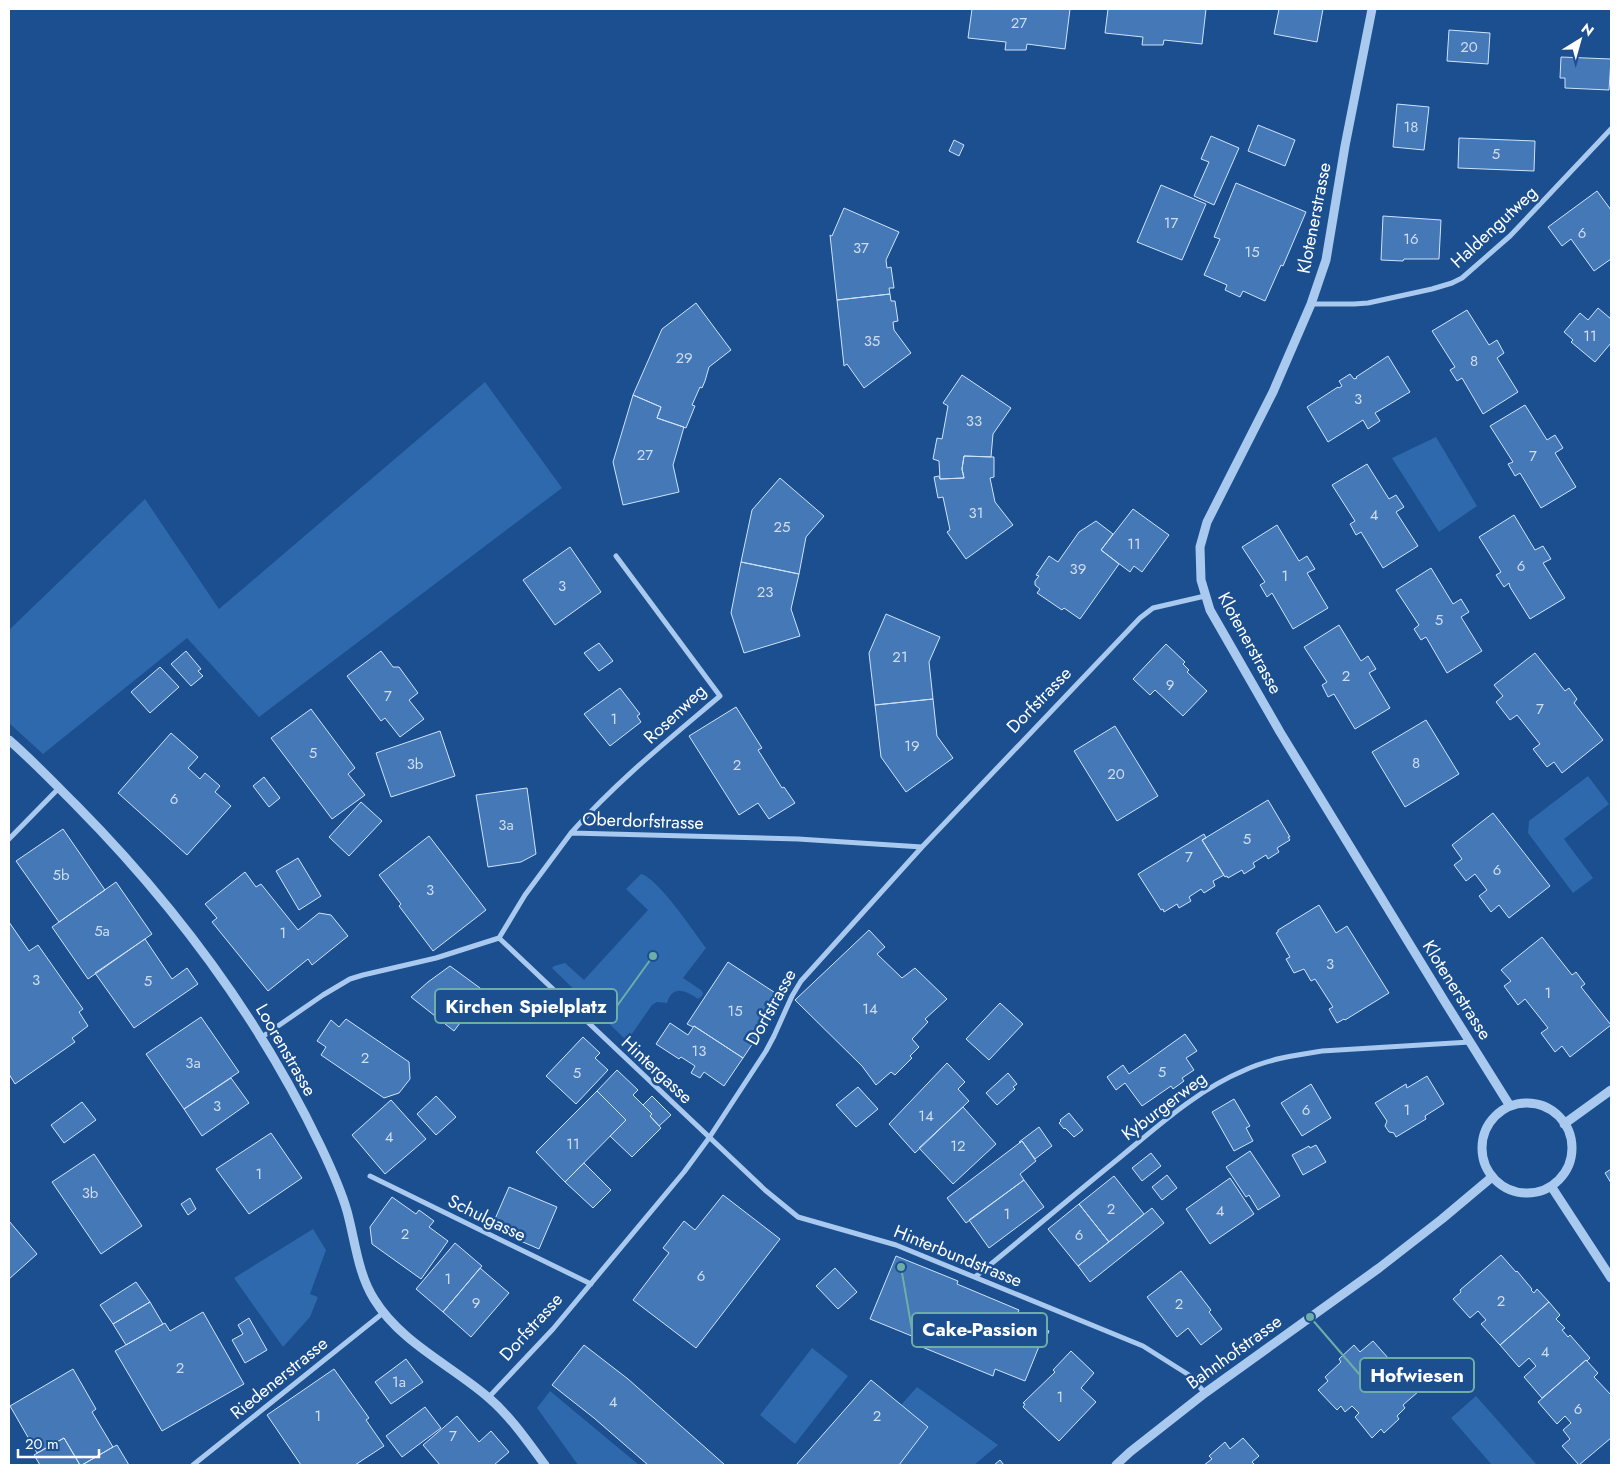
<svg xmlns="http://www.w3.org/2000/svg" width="1620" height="1474" font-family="Jost,sans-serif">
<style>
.green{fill:#2e69ad}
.building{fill:#4478b7;stroke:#cfe3fa}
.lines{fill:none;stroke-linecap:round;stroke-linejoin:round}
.minor{stroke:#a9c9ee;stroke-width:5}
.tertiary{stroke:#a9c9ee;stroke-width:9}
.labels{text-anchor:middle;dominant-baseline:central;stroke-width:5;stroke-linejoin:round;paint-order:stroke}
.number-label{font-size:15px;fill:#d0dded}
.street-label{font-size:18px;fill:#fff;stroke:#1b4f8f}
.leader{fill:none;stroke:#6fada8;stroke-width:2}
.callout-dot{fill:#6fada8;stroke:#1b4f8f;stroke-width:2}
.callout{fill:#1b4f8f;stroke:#6fada8;stroke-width:2}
.callout-label{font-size:19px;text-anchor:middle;font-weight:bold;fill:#fff}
</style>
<rect width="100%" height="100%" fill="#1b4f8f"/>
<!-- green -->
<path class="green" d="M485,382L562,488L259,717L187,638L43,754L9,723V630L145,499L219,609Z
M1436,437L1477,506L1439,532L1392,458Z
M1588,776L1609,804L1564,839L1593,878L1573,893L1528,833L1529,821Z
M641,874C658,878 694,932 706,948L683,978L701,990L703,993L702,996L698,999C686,991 673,984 667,1003L657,1002L652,1005L627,1041L552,968L554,966L565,963L584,980L648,910L626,889Z
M313,1229L326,1250L310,1294L318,1297L310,1317L283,1347L234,1278Z
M812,1348L848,1376L795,1444L760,1415Z
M917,1387L998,1445L974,1465H899L928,1428L901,1405Z
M550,1391L639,1465H578L537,1408Z
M1476,1396L1537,1465H1492L1451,1418Z"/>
<!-- building -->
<path class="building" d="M972,9H1070L1065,49L1027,44L1026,50H1005L1006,42L968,38Z
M1108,9H1206L1202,44L1164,40L1163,45H1142L1143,37L1105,33Z
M1279,9H1323L1317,42L1274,34Z
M1449,30L1490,33L1488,64L1447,61Z
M1561,57L1611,59L1609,90L1565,88V78H1560Z
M1397,104L1429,107L1424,150L1393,147Z
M1258,125L1295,140L1285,166L1248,151Z
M1211,136L1239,148L1214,205L1194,196L1209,162L1201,159Z
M1459,138L1535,141L1534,171L1458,168Z
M954,140L964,145L959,156L949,151Z
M1236,183L1306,212L1283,266L1281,265L1265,301L1243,291L1240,297L1225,290L1227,285L1204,275L1220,239L1214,237Z
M1161,185L1206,204L1182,260L1137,242Z
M1597,191L1611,210V259L1594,271L1571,239L1562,246L1548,227Z
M844,208L899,232L886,260L887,268L891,267L894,288H889L890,294L837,300L830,235L832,236Z
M1383,216L1441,220L1439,259H1404L1403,261L1381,260Z
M890,294L891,301H895L898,321L893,322L894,330L911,353L864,388L847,364L844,366L837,300Z
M696,303L731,350L709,367L705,381L702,388L700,387L692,405L695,406L686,428L657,418L661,407L633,395L662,329Z
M1598,308L1611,319V343L1595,362L1571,342L1573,340L1564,332L1580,313L1588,320Z
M1467,310L1489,345L1497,340L1504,353L1497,358L1518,392L1483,414L1462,378L1457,381L1450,370L1455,367L1432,331Z
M1388,356L1410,392L1375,413L1380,421L1368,429L1363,420L1328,442L1307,407L1338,387L1339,388L1342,386L1339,381L1350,374L1354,379L1357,378L1356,377Z
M962,375L1011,408L993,434L991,457L964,456L962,469L964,478L940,479L939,461L933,459L937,438L942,439L948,406L943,403Z
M633,395L661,407L657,418L684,427L673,465L679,492L623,505L613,462Z
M1525,405L1547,440L1555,435L1563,448L1555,453L1576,487L1541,508L1520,473L1515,476L1508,464L1513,462L1490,426Z
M964,456L994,457V477L990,478L995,502L1013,525L966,559L947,532L950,530L943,497L938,498L934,477L939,476L940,479L964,478L962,469Z
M1367,464L1389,499L1396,495L1404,507L1396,512L1418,546L1383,568L1361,532L1356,535L1350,524L1355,521L1332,485Z
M780,478L824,516L806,537L799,574L741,562L752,510Z
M1133,509L1169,535L1142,572L1134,566L1130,572L1101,550Z
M1514,515L1535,550L1543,546L1551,559L1543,563L1565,598L1530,619L1510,587L1509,583L1504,587L1496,575L1501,572L1479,537Z
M1096,521L1113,534L1101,550L1119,564L1080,619L1064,608L1062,610L1037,593L1040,589L1035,585V581L1039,576L1036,575L1049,556L1058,562L1079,532Z
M1277,525L1299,561L1307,556L1315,569L1307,573L1328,608L1293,629L1272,593L1267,597L1260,585L1265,582L1242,547Z
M570,547L601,592L555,625L523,580Z
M741,562L799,574L791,609L800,636L744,653L731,613Z
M1431,568L1453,604L1461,599L1469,612L1461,617L1482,651L1447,673L1426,637L1421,640L1414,629L1419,625L1396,590Z
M886,614L940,637L929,662L933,699L875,705L869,653Z
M1339,625L1361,661L1368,656L1376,669L1369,673L1390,708L1355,729L1334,694L1328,697L1322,685L1327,682L1304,647Z
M599,643L613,661L599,671L584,653Z
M1166,644L1185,662L1183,664L1189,670L1187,672L1207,691L1183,716L1155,690L1150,695L1133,679Z
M186,651L201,669L198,671L203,676L191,686L171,664Z
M381,651L393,667H399L418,693L409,700L424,719L400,737L385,718L381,721L347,676Z
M1535,653L1565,691L1569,688L1577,699L1574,703L1603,740L1562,773L1554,762L1547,767L1533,749L1540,744L1517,715L1510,720L1496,702L1503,696L1494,685Z
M160,667L179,687L150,713L131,692Z
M620,688L640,714L637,716L641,722L610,746L584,714Z
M933,699L937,736L953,758L906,792L881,757L875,705Z
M736,707L762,748L758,750L782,788L784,787L795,803L769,819L758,803L739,815L689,736Z
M311,709L355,768L348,774L365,795L332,819L271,738Z
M1426,720L1459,774L1405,807L1372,752Z
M1115,726L1158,796L1117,821L1074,751Z
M440,731L455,776L391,797L376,753Z
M171,733L198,757L188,768L200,779L205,773L220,786L215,792L231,806L187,855L118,793Z
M264,777L280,798L269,807L253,786Z
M527,788L536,854L521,862L488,867L476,795Z
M1268,800L1290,837H1288L1290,840L1277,848L1279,852L1268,859L1266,855L1253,863L1255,867L1244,874L1242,870L1228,878L1227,876L1225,877L1202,840Z
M361,802L382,821L349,856L329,837Z
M1493,813L1550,886L1509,918L1499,905L1491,912L1479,896L1487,890L1475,874L1466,881L1454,865L1462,859L1452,845Z
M63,829L105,890L59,922L16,861Z
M1204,834L1206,838L1202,840L1224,875L1213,881L1215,886L1204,893L1201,889L1189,897L1191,901L1179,908L1177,904L1164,912L1163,909L1161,910L1138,874Z
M429,836L486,910L433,951L399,906L401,904L379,875Z
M298,858L321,896L299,910L276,871Z
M245,872L256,887L261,884L298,930L319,913L331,915L348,936L312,965L308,959L268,991L212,922L217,918L205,904Z
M116,882L152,934L88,979L52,927Z
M1319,905L1336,933L1347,926L1389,993L1345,1020L1344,1019L1337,1023L1329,1009L1333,1007L1315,979L1311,981L1304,969L1294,973L1286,959L1290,957L1276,933L1278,932V930Z
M9,922L29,951L38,945L83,1009L79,1012L88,1026L72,1038L75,1042L15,1084L9,1074Z
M869,930L885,947L877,954L902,978L915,968L947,999L925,1019L928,1022L912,1039L919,1047L910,1056L912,1058L895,1075L891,1072L876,1085L862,1066L795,1000Z
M1542,937L1572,975L1576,972L1585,984L1581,987L1611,1025L1570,1057L1562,1046L1555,1052L1541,1033L1548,1028L1525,999L1518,1005L1504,986L1511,981L1501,970Z
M145,939L172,979L187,968L198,984L134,1028L95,973Z
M728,962L783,998L743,1058L694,1026L693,1027L687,1024Z
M450,966L484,991L454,1031L411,997L428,982Z
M1000,1003L1023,1024L989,1060L966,1039Z
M201,1017L239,1072L184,1109L146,1054Z
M346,1019L409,1062L410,1079L399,1093L384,1098L321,1055L326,1047L317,1041L331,1020L339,1027Z
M670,1023L688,1035L694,1026L743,1058L724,1086L704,1072L700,1078L691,1073L695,1066L681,1057L679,1059L656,1044Z
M1185,1034L1197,1051L1186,1058L1194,1070L1182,1078L1184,1081L1173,1089L1171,1086L1142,1106L1125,1083L1116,1090L1107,1077L1123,1065L1129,1074Z
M583,1037L600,1053L595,1058L608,1070L576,1104L546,1076Z
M947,1063L965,1082L958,1089L969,1101L915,1153L889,1124Z
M617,1070L638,1090L633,1095L652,1114L650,1116L661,1128L632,1157L610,1136L626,1120L597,1091Z
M1008,1073L1017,1084L1013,1087L1015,1089L997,1105L986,1093Z
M1427,1076L1444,1104L1425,1116L1426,1119L1396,1137L1394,1133L1389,1132L1385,1126L1387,1121L1375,1103L1406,1084L1407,1088Z
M231,1078L249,1103L202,1136L184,1109Z
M1311,1084L1331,1118L1302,1136L1281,1103Z
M858,1087L878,1109L856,1127L836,1105Z
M597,1091L626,1120L565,1182L536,1152Z
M436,1096L456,1117L436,1135L417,1114Z
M652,1096L671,1115L659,1126L650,1116L652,1114L643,1105Z
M1234,1099L1250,1126L1246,1128L1253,1141L1234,1151L1212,1112Z
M391,1100L426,1139L385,1174L352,1135Z
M82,1102L96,1120L64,1143L51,1125Z
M963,1107L996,1144L953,1184L919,1148Z
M1069,1113L1083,1130L1074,1137L1065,1128L1064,1129L1059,1123L1061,1121L1060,1120Z
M1039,1127L1052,1146L1035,1159L1022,1141L1020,1143L1019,1142Z
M271,1133L302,1178L249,1214L216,1169Z
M1022,1141L1036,1161L1020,1174L1024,1180L966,1223L947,1198Z
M1316,1145L1326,1162L1303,1175L1292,1155L1309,1146L1310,1148Z
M1250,1151L1280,1196L1258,1210L1249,1195L1246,1197L1226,1167Z
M1151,1153L1161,1166L1142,1181L1132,1168Z
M94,1154L142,1226L101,1254L52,1182Z
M584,1163L611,1190L593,1208L565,1182Z
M1611,1169V1183L1605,1173Z
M1167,1175L1177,1188L1162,1200L1152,1187Z
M1114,1176L1144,1214L1109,1242L1079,1204Z
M1230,1178L1254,1214L1210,1244L1186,1209Z
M1024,1180L1044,1207L989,1248L969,1220Z
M509,1187L557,1207L539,1249L491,1228Z
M723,1195L780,1239L696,1348L633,1300L669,1253L663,1248L684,1221L695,1230Z
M392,1197L416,1214L419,1210L434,1221L429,1227L448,1241L421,1279L372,1244L370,1227Z
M190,1198L196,1209L188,1215L181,1204Z
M1079,1204L1109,1242L1078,1266L1048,1229Z
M1152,1208L1164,1223L1090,1282L1078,1266Z
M9,1221L37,1254L9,1279Z
M455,1243L482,1266L443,1312L416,1289Z
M1501,1255L1516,1272L1517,1271L1532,1289L1531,1290L1534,1293L1537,1289L1549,1302L1500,1345L1481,1324L1486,1320L1478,1311L1470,1318L1453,1299L1461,1292L1460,1290Z
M896,1256L958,1281L957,1284L1019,1310L1016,1317L1049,1331L1043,1345L1040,1344L1025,1381L995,1369L993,1376L922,1347L924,1341L870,1319Z
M480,1268L509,1293L471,1337L443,1312Z
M835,1268L857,1292L838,1309L816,1286Z
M1181,1271L1211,1310L1209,1312L1222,1329L1201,1345L1188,1328L1177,1337L1147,1297Z
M136,1282L150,1302L113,1324L100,1305Z
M150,1302L163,1324L126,1345L113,1324Z
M1549,1302L1560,1315L1556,1319L1565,1328L1562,1330L1568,1337L1570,1335L1590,1358L1587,1361L1586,1360L1542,1398L1524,1377L1536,1366L1529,1358L1519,1367L1500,1345Z
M203,1312L244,1384L162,1431L115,1351L165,1323L170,1331Z
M249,1318L267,1350L245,1363L232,1340L243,1334L238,1325Z
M1373,1341L1389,1359L1382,1365L1389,1372L1391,1370L1399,1378L1403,1374L1419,1391L1403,1405L1405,1408L1397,1416L1399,1419L1384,1433L1381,1429L1372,1438L1355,1417L1359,1413L1352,1406L1345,1412L1341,1406L1337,1410L1318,1390L1328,1381L1325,1377L1341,1362L1339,1359L1354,1345L1360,1352Z
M584,1345L628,1379L725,1465H648L594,1418L552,1385Z
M1071,1351L1094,1373L1081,1388L1096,1402L1059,1441L1023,1407L1025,1404L1023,1403L1055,1372L1053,1370Z
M406,1359L423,1382L391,1404L375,1382Z
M1586,1360L1598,1373L1594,1377L1611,1395V1438L1579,1465L1562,1446L1570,1439L1563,1430L1571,1423L1565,1416L1557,1424L1538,1402Z
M73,1369L96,1409L92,1412L113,1447L82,1465H80L64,1438L37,1453L10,1406Z
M334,1369L369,1418L366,1420L384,1446L355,1465H301L267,1415Z
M871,1380L928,1427L899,1465H796Z
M425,1407L441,1428L402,1457L386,1436Z
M457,1416L479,1442L491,1431L509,1452L494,1465H440L423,1445Z
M64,1438L80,1465H40L34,1455Z
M1243,1438L1259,1456L1252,1462L1255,1465H1204L1212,1459L1209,1456L1225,1442L1230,1449Z
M117,1445L129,1465H82L113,1447Z
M1000,1460L1004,1465H994Z"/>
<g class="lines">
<!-- minor -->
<path class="minor" d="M1311,304H1354L1368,303L1432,289L1452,283L1462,278L1510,236L1611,129
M571,833C616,782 668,740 720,696L616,556
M9,839L59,788
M499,938L765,1190L798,1217L896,1245L1143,1346L1189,1375L1205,1393
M262,1037L323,995L350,979L363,975L436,958L499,938L525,895L571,833L798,839L922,847
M370,1176L591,1284
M975,1277C1023,1238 1070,1198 1118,1159C1158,1126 1197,1090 1245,1070C1269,1059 1296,1055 1322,1051L1470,1042
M488,1398L553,1329L684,1172L709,1138L766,1051L774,1036L792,996L801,981L922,847L1140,618L1153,608L1205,596
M193,1465L383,1313"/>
<!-- tertiary -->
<path class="tertiary" d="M1372,9L1345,146L1326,260L1311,304L1273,392L1207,522L1200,547L1201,580L1210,610L1280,732L1445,1002L1510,1106
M9,740C32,760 54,783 75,804C175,905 260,1019 321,1147C331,1168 341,1190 347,1211C355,1240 358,1274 374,1299C401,1343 451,1365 489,1398C511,1417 528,1442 545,1465
M1482 1148a45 45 0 1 1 90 0a45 45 0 1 1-90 0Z
M1564,1124L1611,1090
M1551,1186L1611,1278
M1116,1465L1130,1452L1205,1393L1379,1268L1442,1219L1492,1177"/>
</g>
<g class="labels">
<!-- number labels -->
<g class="number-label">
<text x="1019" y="23">27</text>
<text x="1469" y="47">20</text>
<text x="1411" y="127">18</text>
<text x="1496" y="154">5</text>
<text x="1171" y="223">17</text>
<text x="1582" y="233">6</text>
<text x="1411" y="239">16</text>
<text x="861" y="248">37</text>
<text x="1252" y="252">15</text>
<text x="1590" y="336">11</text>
<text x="872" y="341">35</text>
<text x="684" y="358">29</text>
<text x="1474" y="361">8</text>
<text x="1358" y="399">3</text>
<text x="974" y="421">33</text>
<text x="645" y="455">27</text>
<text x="1533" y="456">7</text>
<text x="976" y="513">31</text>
<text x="1374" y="515">4</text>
<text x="782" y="527">25</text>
<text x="1134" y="544">11</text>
<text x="1521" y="566">6</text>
<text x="1078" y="569">39</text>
<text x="1285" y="576">1</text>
<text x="562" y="586">3</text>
<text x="765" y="592">23</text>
<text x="1439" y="620">5</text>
<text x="900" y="657">21</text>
<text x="1346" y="676">2</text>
<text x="1170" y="685">9</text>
<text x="388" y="696">7</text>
<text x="1540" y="709">7</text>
<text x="614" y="719">1</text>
<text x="912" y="746">19</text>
<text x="313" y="753">5</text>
<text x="1416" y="763">8</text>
<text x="415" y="764">3b</text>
<text x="737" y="765">2</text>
<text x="1116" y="774">20</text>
<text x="174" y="799">6</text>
<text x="506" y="825">3a</text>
<text x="1247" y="839">5</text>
<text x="1189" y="857">7</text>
<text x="1497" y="870">6</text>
<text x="61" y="875">5b</text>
<text x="430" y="890">3</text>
<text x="102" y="931">5a</text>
<text x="283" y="933">1</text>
<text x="1330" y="964">3</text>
<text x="36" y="980">3</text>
<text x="148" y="981">5</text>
<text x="1548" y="993">1</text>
<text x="870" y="1009">14</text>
<text x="735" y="1011">15</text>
<text x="699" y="1051">13</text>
<text x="365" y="1058">2</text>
<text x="193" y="1063">3a</text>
<text x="1162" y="1072">5</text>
<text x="577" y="1073">5</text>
<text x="217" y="1106">3</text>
<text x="1306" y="1110">6</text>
<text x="1407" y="1110">1</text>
<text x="926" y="1116">14</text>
<text x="389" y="1137">4</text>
<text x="573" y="1144">11</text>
<text x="958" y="1146">12</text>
<text x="259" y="1174">1</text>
<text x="90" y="1193">3b</text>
<text x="1111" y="1209">2</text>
<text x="1220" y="1211">4</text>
<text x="1007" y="1214">1</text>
<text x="405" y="1234">2</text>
<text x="1079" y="1235">6</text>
<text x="701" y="1276">6</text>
<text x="448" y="1279">1</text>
<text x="1501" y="1301">2</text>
<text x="476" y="1303">9</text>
<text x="1179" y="1304">2</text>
<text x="1545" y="1352">4</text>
<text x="180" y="1368">2</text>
<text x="399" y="1382">1a</text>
<text x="1060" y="1397">1</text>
<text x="613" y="1402">4</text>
<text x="1578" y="1409">6</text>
<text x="318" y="1416">1</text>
<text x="877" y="1416">2</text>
<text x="453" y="1436">7</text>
</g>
<!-- street labels -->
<g class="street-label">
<text transform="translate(1314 218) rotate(-79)">Klotenerstrasse</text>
<text transform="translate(1494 227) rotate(-43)">Haldengutweg</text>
<text transform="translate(1250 643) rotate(61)">Klotenerstrasse</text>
<text transform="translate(1039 700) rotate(-46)">Dorfstrasse</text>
<text transform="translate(675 714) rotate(-43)">Rosenweg</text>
<text transform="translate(643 821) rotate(2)">Oberdorfstrasse</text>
<text transform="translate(1457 990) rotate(58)">Klotenerstrasse</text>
<text transform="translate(771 1007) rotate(-61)">Dorfstrasse</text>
<text transform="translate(286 1050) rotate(60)">Loorenstrasse</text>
<text transform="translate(657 1070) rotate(43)">Hintergasse</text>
<text transform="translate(1164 1106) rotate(-37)">Kyburgerweg</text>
<text transform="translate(487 1218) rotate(26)">Schulgasse</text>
<text transform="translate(958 1256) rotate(22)">Hinterbundstrasse</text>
<text transform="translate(531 1327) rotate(-48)">Dorfstrasse</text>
<text transform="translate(1234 1352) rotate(-36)">Bahnhofstrasse</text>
<text transform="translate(279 1378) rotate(-39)">Riedenerstrasse</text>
</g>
</g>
<!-- callouts -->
<path class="leader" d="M653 956L617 1006M901 1267L912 1330M1310 1317L1360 1375"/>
<g class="callout-dot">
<circle cx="653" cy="956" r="5"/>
<circle cx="901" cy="1267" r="5"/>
<circle cx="1310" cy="1317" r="5"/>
</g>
<g class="callout">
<rect x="435" y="989" width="182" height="34" rx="5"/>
<rect x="912" y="1313" width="135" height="34" rx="5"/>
<rect x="1360" y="1358" width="114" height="34" rx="5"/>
</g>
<g class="callout-label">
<text x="526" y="1013">Kirchen Spielplatz</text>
<text x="980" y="1336">Cake-Passion</text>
<text x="1417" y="1382">Hofwiesen</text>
</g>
<!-- border -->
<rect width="1620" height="1474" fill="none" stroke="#ffffff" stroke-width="20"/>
<!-- north arrow -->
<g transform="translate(1580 40) rotate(37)" stroke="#1b4f8f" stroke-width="4" paint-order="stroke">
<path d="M0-4L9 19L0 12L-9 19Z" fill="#ffffff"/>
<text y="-8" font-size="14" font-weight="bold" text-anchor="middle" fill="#ffffff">N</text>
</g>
<!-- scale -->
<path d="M18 1449v8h81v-8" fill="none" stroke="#ffffff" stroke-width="2.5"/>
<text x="25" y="1449" font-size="15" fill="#ffffff" stroke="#1b4f8f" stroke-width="4" paint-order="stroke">20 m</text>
</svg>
